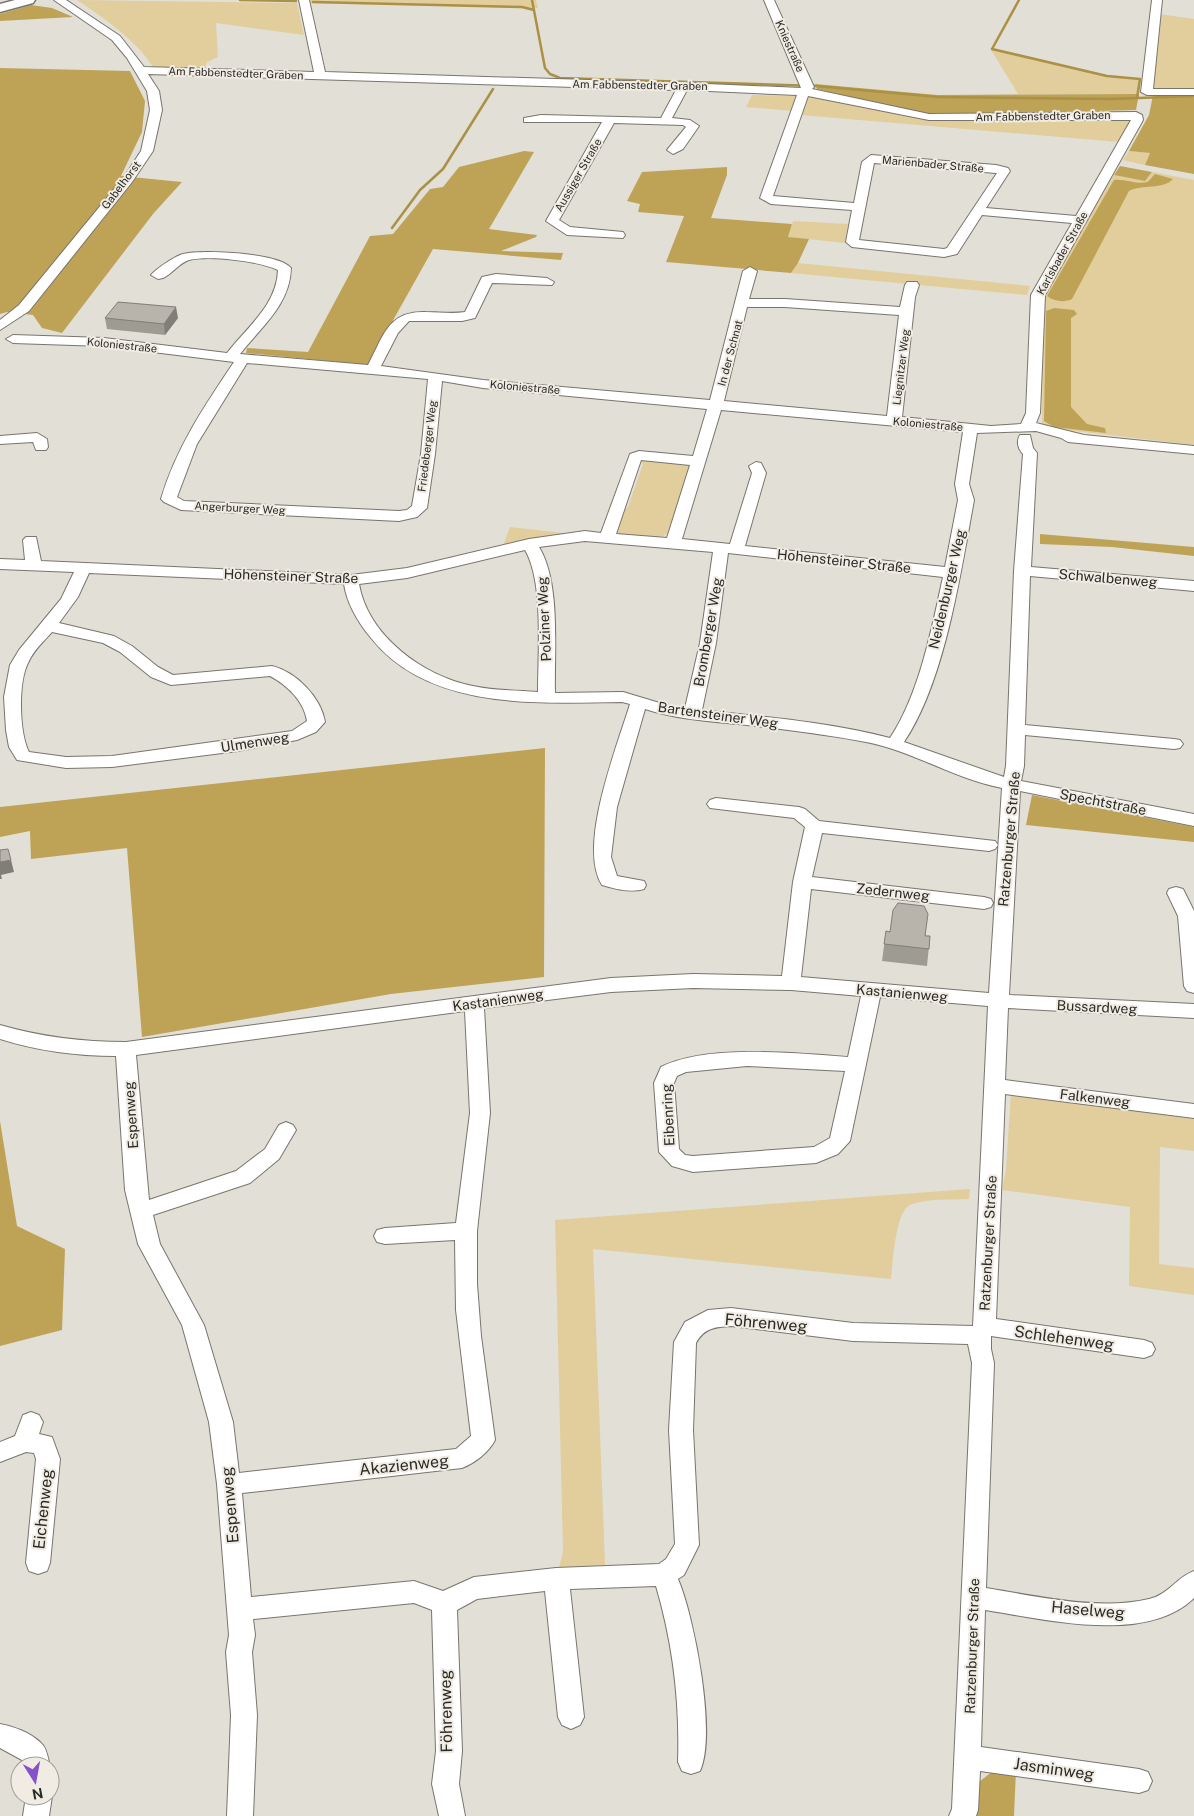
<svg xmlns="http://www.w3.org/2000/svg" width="1194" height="1816" font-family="'Public Sans',sans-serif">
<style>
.green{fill:#e1ce9c}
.forest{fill:#bea357}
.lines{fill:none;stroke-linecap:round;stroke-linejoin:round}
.stream{stroke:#ab9145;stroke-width:2.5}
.minor-casing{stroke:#79756d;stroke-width:2}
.major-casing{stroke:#79756d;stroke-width:3}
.minor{fill:#fff;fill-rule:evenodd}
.major{fill:#fff;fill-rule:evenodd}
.wall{fill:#9e9b93}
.shaded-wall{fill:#817e78}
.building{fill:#b8b4ab;stroke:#817e78}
.labels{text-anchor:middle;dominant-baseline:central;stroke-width:4;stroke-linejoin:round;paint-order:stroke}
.far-street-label{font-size:11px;fill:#2b2a27;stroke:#f0ece3}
.street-label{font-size:14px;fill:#2b2a27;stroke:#f0ece3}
.near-street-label{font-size:16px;fill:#2b2a27;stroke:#f0ece3}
</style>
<rect width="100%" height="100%" fill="#e2dfd6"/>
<!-- green -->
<path class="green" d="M77,0L297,3L304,35L216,23L218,57L207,62L204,71L154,68C135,39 105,19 77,0Z
M307,0H536L538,8L308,3Z
M1159,14L1194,19V91H1151Z
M990,48L1107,76L1140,78L1139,94H1018Z
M752,95L797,96L793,111L746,107Z
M809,95L929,119L1133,118L1119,142L801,115Z
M1129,151L1150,153L1145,165L1123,160Z
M1152,172L1194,180V445L1050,428L1042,423L1043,297L1114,175L1145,181Z
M793,221L848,224L845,243L788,237Z
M798,263L1030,286L1027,295L791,273Z
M645,459L686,463L690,465L671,531C657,543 636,536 619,534L617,532L624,510L628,507L643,464L641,461Z
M510,527L564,533L563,535L503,546Z
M1011,1092L1194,1115V1151L1160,1147L1159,1264L1194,1268V1295L1129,1286L1130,1207L1002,1190L1006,1170Z
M970,1189L969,1199C951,1200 927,1198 910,1205C895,1212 893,1263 891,1279L593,1249L605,1565L559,1568L563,1551L555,1220Z"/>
<!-- forest -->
<path class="forest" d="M31,5L52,8L73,17L0,21V14Z
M0,68L130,71L145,101L142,132L121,176L182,182L153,214L62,333L42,328L33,315L7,312L0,314Z
M815,84L937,95L1139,94L1136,110L930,115L817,89Z
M1163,93H1194V174L1145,165L1150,153L1129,151L1149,115L1153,95Z
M524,151L534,152L489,229L537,235L536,237L501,251L563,253L561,260L433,249L368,365L246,353L247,348L308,352L370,236L393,234L430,189L443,187L459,167Z
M1120,166L1152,172L1145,181L1114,175Z
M727,167V175L711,218L792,224L788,237L809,239L798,263L791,273L666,262L684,216L638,212L640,204L627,201L642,172Z
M1155,174L1173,179C1163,190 1142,184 1129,191L1072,299C1064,303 1053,301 1047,296L1114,180C1124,178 1138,185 1147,182C1150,181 1152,176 1155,174Z
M1054,308L1074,310L1077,314L1071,318V407L1087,424L1105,428L1106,433L1054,427L1044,421L1046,311Z
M1040,534L1194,547V556L1112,547L1040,544Z
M545,748L544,977L391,994L142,1037L127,848L31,859L30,831L0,837V807Z
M1032,795L1194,827V842L1026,825Z
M0,1121L17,1226L65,1249L62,1330L0,1346Z
M1016,1770L1014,1816H974L975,1785L993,1771Z"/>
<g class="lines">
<!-- stream -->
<path class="stream" d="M240,0L296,1
M532,0L545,68L550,74L560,78L816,86L938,97L1111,99L1194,96
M1019,0L992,49L1107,76L1140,79L1137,98
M313,2L522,7L534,10
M392,228L420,190L443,169L493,89"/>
<defs>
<path id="minor" d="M54,0H66L120,36L144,67L314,72L299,0H309L325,72L684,83L801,88L764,0H774L814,87L812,89L929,114L1136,112L1142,115L1143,120L1045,295L1040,413L1036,423L1084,435L1194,446V454L1068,442L1061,438L1036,431L977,433L969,484L974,500C961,571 945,682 904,742L1004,777L1006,766L1014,571L1023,454C1018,449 1016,441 1020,435H1030L1033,448L1037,453L1031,567L1194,581V591L1030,576L1025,725L1174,739L1180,740L1183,744L1180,748L1174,749L1025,735L1024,766L1021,781L1194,814V826L1020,791L1009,995L1194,1004V1018L1008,1008L1005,1080L1194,1104V1118L1005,1094L996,1319L1144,1340L1152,1343L1155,1349L1152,1355L1144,1358L991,1336V1349L994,1363L986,1588C1036,1596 1099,1611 1149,1599C1168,1595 1177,1577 1194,1571V1598C1146,1645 1044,1619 985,1610L981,1747L1139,1769L1148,1772L1152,1781L1148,1790L1139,1793L980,1771L978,1810L976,1816H949L952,1809L953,1786L972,1363L968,1344L853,1341L731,1326C715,1327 704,1328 696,1343L693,1430L699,1545L684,1575L678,1579C694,1616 717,1734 700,1771L691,1774L682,1771L678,1762C680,1701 673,1644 656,1586L570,1589L584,1717L580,1725L571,1729L562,1725L558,1717L545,1591L477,1599L457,1610L462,1751L459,1784L465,1816H439L432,1784L436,1751L432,1610L414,1603L253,1619L255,1635L252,1652L257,1715L253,1816H227L231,1715L226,1652L229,1635L217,1484L209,1422L182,1325L138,1244L125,1190L116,1056C77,1056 38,1051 0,1039V1025C42,1037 82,1042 126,1042L611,978L693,974L782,976L793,882L805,827L794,818L710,808L707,804L710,800L716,798L799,807L805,809L819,821L995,841L998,845L995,849L989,851L822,833L812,877L984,897L991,899L993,903L991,907L984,909L811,889L801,977L989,993L1002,788C955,779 913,751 866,742C824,734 781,729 738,724C706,721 676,719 645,709L617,807L611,857L617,876L644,881L646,885L644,889C631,893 615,889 602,885C577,846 617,747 630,704L622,702C538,703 429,711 371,638C358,622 347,604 344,584L89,573L78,597L59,623L114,636L132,646L158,667L173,675L272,666C296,672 321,697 325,722L316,732L297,740L238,751L112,767L66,768L17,760L9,747L6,730L4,697L10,665L19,650L61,599L74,572L0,569V559L25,560L23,540L26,537H36L41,561L351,575L407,568L529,539L585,531L601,533L630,454L639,451L693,456L707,409L483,388L442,381L435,454L427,508L417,517L399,521L181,510L164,502L161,499C176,448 205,405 234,362L104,346L13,343L6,339L13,335L104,338L227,353C247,327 277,305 278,270C258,261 210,255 189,260C179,263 172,274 163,278L158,279L151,275C156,269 175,256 183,254C202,249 280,253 291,268C290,305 261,327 240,354L368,365C383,337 388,310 426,312C439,312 452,314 465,312L482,277L496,274L547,278L554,282L552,285L492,283L475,318L462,321H409L398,333L381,366L483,380L710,400L743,271L750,267L757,271L749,299H785L900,307L905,285L907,282H917L919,285L915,297L902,417L991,426L1021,424L1026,413L1031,295L1072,223L982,215L957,254L944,257L852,247L846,242L852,210L771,204L760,198L797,95L687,90L672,118L690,120L699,126L683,149L673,154L667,150L686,127L683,125L614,123L559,220L570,227L623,232L625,235L623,238L567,235L546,221L602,122H524V118L541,115L661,118L676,90L148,74L159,91L162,110L153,151L132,182L29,311L0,330V320L19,305L124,177L141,151L150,110L147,91L127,58L112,40ZM808,96L929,120H1131L1076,216L986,208L1010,171L1008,168L996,165L871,155L862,162L854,203L773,196ZM874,163L996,173H997L947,248L944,249L859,240ZM747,307H785L899,315L887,416L724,401ZM247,363L428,379L421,454L412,506L407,510L399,511L184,501L177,497L197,444ZM721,410L963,432L955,484L958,500L945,567L745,546L766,473L761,463L756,462L749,466L752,473L730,544L682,539ZM641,460L690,465L667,538L616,534ZM585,541L713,552L700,643L685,708L673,707L623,692L555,693C554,651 561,583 539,547ZM525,550C544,582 538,653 538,692C517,690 494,691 473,686C423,676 368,636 359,584L407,578ZM728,553L943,577C932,628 919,695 890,738C829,722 764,717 702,710L716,643ZM52,632L103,643L120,652L151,677L171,685L270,676C287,685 304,701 307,721L292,731L285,732L112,756L66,757L29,752C19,732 18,683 28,663C33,651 43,642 52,632ZM693,988L791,990L861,996L848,1057C796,1053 707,1044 661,1067L654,1083L659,1152L672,1166L693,1172L816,1163L838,1154L850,1141L880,997L988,1006L973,1326L853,1323L731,1308L708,1310L685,1322L674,1342L669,1430L675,1544L666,1559L659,1564L556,1568L474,1577L443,1591L414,1581L251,1597L242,1493L462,1468C475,1463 489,1452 495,1440L481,1336L477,1284V1231L490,1113L484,1008L611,992ZM465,1011L470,1113L456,1223L385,1228L377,1230L374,1236L377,1242L385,1244L455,1240L456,1310L471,1436L456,1449L239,1473L233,1422L204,1325L160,1244L153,1215L250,1183L279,1159L296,1130L293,1125L286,1122L279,1125L265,1149L236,1171L149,1200L136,1055ZM747,1066L845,1071L830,1138L814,1147L693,1156L685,1155L679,1149L674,1083L677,1076L686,1072Z
M1152,0H1162L1153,89H1194V95H1147L1141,92Z
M37,433L47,439L48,447L46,450H36L33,442L0,444V436Z
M1176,887L1183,889L1194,911V993L1187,991L1184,986L1178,916L1167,893L1169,889Z
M31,1412L39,1415L43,1422L39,1434L52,1437L60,1459L50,1563L47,1571L38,1574L29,1571L26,1563L36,1459L34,1453L26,1452L0,1462V1442L15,1436L23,1415Z
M0,1724C13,1726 31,1733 41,1743C47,1748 48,1759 50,1766V1767L24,1766L22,1760L0,1748Z
M50,1791L52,1796L49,1816H23L26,1796H50Z"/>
<path id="major" d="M15,0H35L33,3L0,12V4Z"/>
</defs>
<!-- minor casing -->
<use href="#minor" class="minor-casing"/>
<!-- major casing -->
<use href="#major" class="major-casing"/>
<!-- minor -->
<use href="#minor" class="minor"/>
<!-- major -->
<use href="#major" class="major"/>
</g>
<!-- wall -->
<path class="wall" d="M105,318H178L165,335L107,329Z
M886,931L930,936L927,966L882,961Z"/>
<!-- shaded-wall -->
<path class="shaded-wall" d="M176,307L178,318L165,335L164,324Z
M11,860L14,872L1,875L2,879H0V862Z"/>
<!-- building -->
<path class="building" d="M118,302L176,307L164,324L105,318Z
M8,849L11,860L0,862V850Z
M898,903L924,906L928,914L925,936H930L929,949L884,944L886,931L890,932L893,910Z"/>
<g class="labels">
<!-- far-street labels -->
<g class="far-street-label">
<text transform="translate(790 46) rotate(66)">Kniestraße</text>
<text transform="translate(236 73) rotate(2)">Am Fabbenstedter Graben</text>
<text transform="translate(640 85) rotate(1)">Am Fabbenstedter Graben</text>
<text transform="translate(1043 116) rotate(-1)">Am Fabbenstedter Graben</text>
<text transform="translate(933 164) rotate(5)">Marienbader Straße</text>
<text transform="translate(578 175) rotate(-60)">Aussiger Straße</text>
<text transform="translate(121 185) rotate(-53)">Gabelhorst</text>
<text transform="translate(1062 253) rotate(-61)">Karlsbader Straße</text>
<text transform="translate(122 345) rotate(6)">Koloniestraße</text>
<text transform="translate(730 353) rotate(-75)">In der Schnat</text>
<text transform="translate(901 367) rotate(-83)">Liegnitzer Weg</text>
<text transform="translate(525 387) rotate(5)">Koloniestraße</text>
<text transform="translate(928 424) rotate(5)">Koloniestraße</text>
<text transform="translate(427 446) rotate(-83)">Friedeberger Weg</text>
<text transform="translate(240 508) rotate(3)">Angerburger Weg</text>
</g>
<!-- street labels -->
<g class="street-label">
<text transform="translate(844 561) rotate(6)">Hohensteiner Straße</text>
<text transform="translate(291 576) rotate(2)">Hohensteiner Straße</text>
<text transform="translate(1108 578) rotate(5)">Schwalbenweg</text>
<text transform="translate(947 589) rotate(-77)">Neidenburger Weg</text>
<text transform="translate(544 619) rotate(-93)">Polziner Weg</text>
<text transform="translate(708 632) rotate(-80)">Bromberger Weg</text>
<text transform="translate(718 715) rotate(8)">Bartensteiner Weg</text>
<text transform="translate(255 742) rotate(-9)">Ulmenweg</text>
<text transform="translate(1103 802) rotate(11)">Spechtstraße</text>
<text transform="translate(1009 839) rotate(-85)">Ratzenburger Straße</text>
<text transform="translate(893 892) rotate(6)">Zedernweg</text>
<text transform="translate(902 993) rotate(5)">Kastanienweg</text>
<text transform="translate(498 1000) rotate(-8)">Kastanienweg</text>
<text transform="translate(1097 1007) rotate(3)">Bussardweg</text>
<text transform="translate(1095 1098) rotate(7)">Falkenweg</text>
<text transform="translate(131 1115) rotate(-94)">Espenweg</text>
<text transform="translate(668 1115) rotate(-93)">Eibenring</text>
<text transform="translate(988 1243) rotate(-87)">Ratzenburger Straße</text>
<text transform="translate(972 1646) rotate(-88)">Ratzenburger Straße</text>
</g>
<!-- near-street labels -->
<g class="near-street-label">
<text transform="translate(766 1323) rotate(5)">Föhrenweg</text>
<text transform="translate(1064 1338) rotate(8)">Schlehenweg</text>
<text transform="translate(404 1465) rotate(-6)">Akazienweg</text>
<text transform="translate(230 1505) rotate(-95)">Espenweg</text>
<text transform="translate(43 1509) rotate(-84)">Eichenweg</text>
<text transform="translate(1088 1610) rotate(5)">Haselweg</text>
<text transform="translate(446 1711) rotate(-91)">Föhrenweg</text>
<text transform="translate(1054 1769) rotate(8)">Jasminweg</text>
</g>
</g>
<!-- north arrow -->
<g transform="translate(35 1781) rotate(169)"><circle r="24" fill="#f0ece3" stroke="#a19e98"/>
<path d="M0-4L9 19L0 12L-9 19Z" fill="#8552ca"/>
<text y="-8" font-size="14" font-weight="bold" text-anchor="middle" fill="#2b2a27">N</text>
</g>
</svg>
